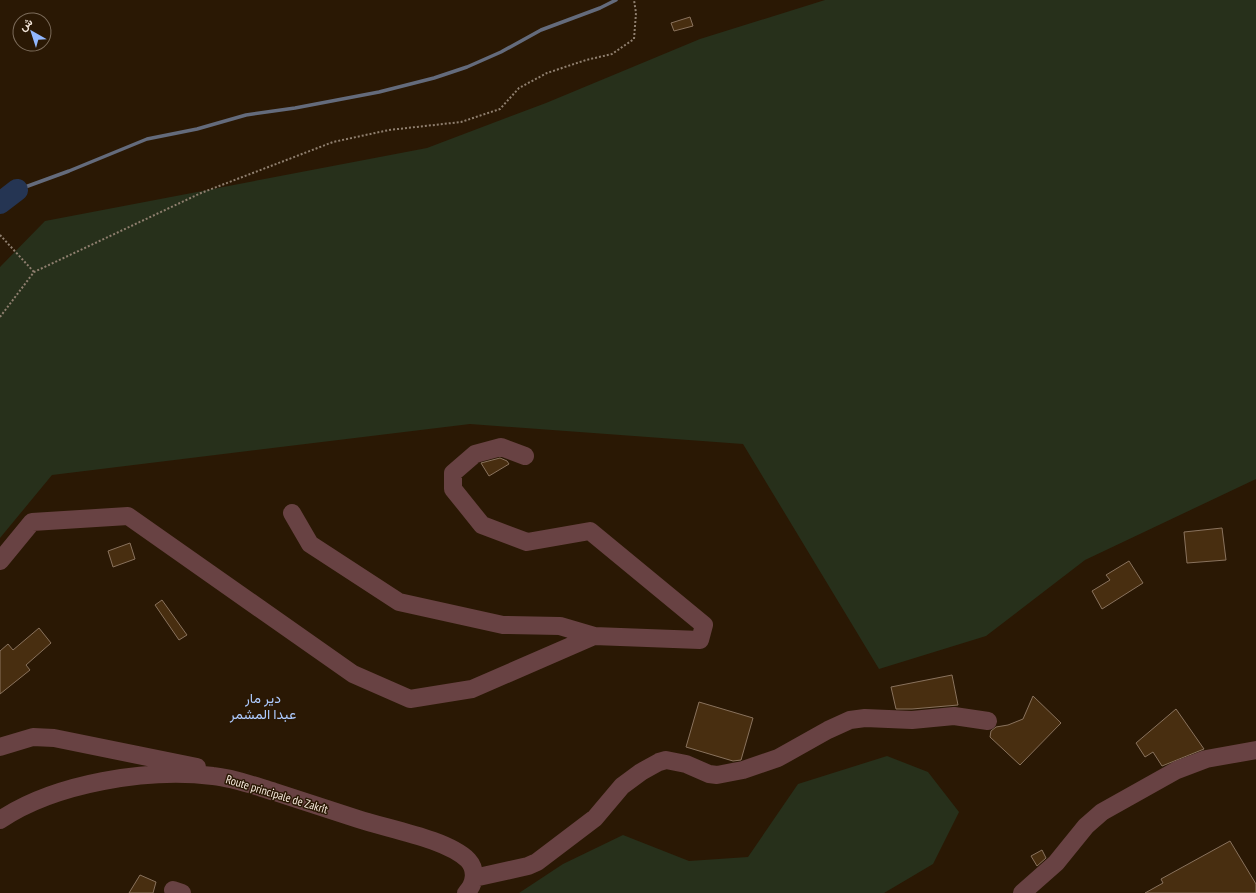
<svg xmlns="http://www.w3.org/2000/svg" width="1256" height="893" font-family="'PT Sans Narrow',Vazirmatn,sans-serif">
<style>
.green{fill:#27301b}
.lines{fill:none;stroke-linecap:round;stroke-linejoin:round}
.stream{stroke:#646b7c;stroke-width:3.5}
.river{stroke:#253553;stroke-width:22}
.building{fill:#482e10;stroke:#89725d}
.path{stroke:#8f7f6f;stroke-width:2;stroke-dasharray:2 2;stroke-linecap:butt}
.minor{stroke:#684243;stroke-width:18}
.labels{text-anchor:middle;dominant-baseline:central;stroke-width:3;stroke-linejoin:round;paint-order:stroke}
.street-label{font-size:12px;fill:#f6e9dd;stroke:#2a1804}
.quarter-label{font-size:14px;fill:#aecbff;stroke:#2a1804}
</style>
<rect width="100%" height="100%" fill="#2a1804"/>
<!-- green -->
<path class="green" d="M825,0H1256V479L1085,560L986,636L879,669L743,444L470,424L52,475L0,538V267L45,221L427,148L546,103L700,39Z
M887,756L928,772L959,812L933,864L884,893H519L563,864L623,835L689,861L748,857L798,784Z"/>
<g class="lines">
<!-- stream -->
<path class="stream" d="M17,190L69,171L147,139L197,129L246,115L295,108L379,92L434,78L467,67L501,52L541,30L600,8L616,0"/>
<!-- river -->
<path class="river" d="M0,203L17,190"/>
</g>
<!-- building -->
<path class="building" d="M690,17L693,26L674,31L671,23Z
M500,458L507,461L509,464L489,476L481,463Z
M1222,528L1226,560L1187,563L1184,532Z
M130,543L135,559L113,567L108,551Z
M1129,561L1143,583L1102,609L1092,591L1110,580L1106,575Z
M162,600L187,635L179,640L155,605Z
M39,628L51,643L26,665L30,670L0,694V651L8,644L13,650Z
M952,675L958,705L912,709H896L891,687Z
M1033,696L1061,723L1020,765L990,737L991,731L996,727L1008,725L1023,719Z
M699,702L753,718L741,760L733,761L686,747Z
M1176,709L1204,749L1162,766L1153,752L1145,757L1136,743Z
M1230,841L1256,884V893H1145L1163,883L1161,879Z
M1042,850L1046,858L1037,866L1031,856Z
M140,875L156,882L153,893H129Z"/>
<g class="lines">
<!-- path -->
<path class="path" d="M0,235L34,272
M0,317L34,272L201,193L333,142L389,130L461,122L500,109L519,88L547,73L586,60L612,54L634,39L636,13L634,0"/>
<!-- minor -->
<path class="minor" d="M292,513L310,544L399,602L503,625L560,626L594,636
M0,561L32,522L128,516L353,674L410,699L472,689L594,636L700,640L704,625L590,531L527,542L482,525L453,489V473L475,454L501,447L525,456
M0,747L33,737L54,738L197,767
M0,820C55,783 148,768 213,776C234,778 255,786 275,792C302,801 330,810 358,819C388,829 447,839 468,860C477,870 475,884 466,893
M474,878L528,866L537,862L595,818L622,786L641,772L659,762L666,760L686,764L709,774L717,775L743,770L778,758L828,730L850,720L865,718L912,720L954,716L988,721
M173,890L182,893
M1022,893L1056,863L1086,826L1102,812L1177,770L1206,759L1256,750"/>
</g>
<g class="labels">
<!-- street labels -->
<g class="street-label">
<text transform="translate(277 794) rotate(17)">Route principale de Zakrît</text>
</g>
<!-- quarter labels -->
<g class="quarter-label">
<text x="263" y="698">دير مار<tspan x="263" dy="16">عبدا المشمر</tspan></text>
</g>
</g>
<!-- north arrow -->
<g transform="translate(32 32) rotate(321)"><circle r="19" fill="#2a1804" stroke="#7c6c5b"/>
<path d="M0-3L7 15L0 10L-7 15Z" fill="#92b7fd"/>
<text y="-6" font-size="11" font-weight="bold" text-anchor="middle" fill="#f6e9dd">ش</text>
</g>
</svg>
